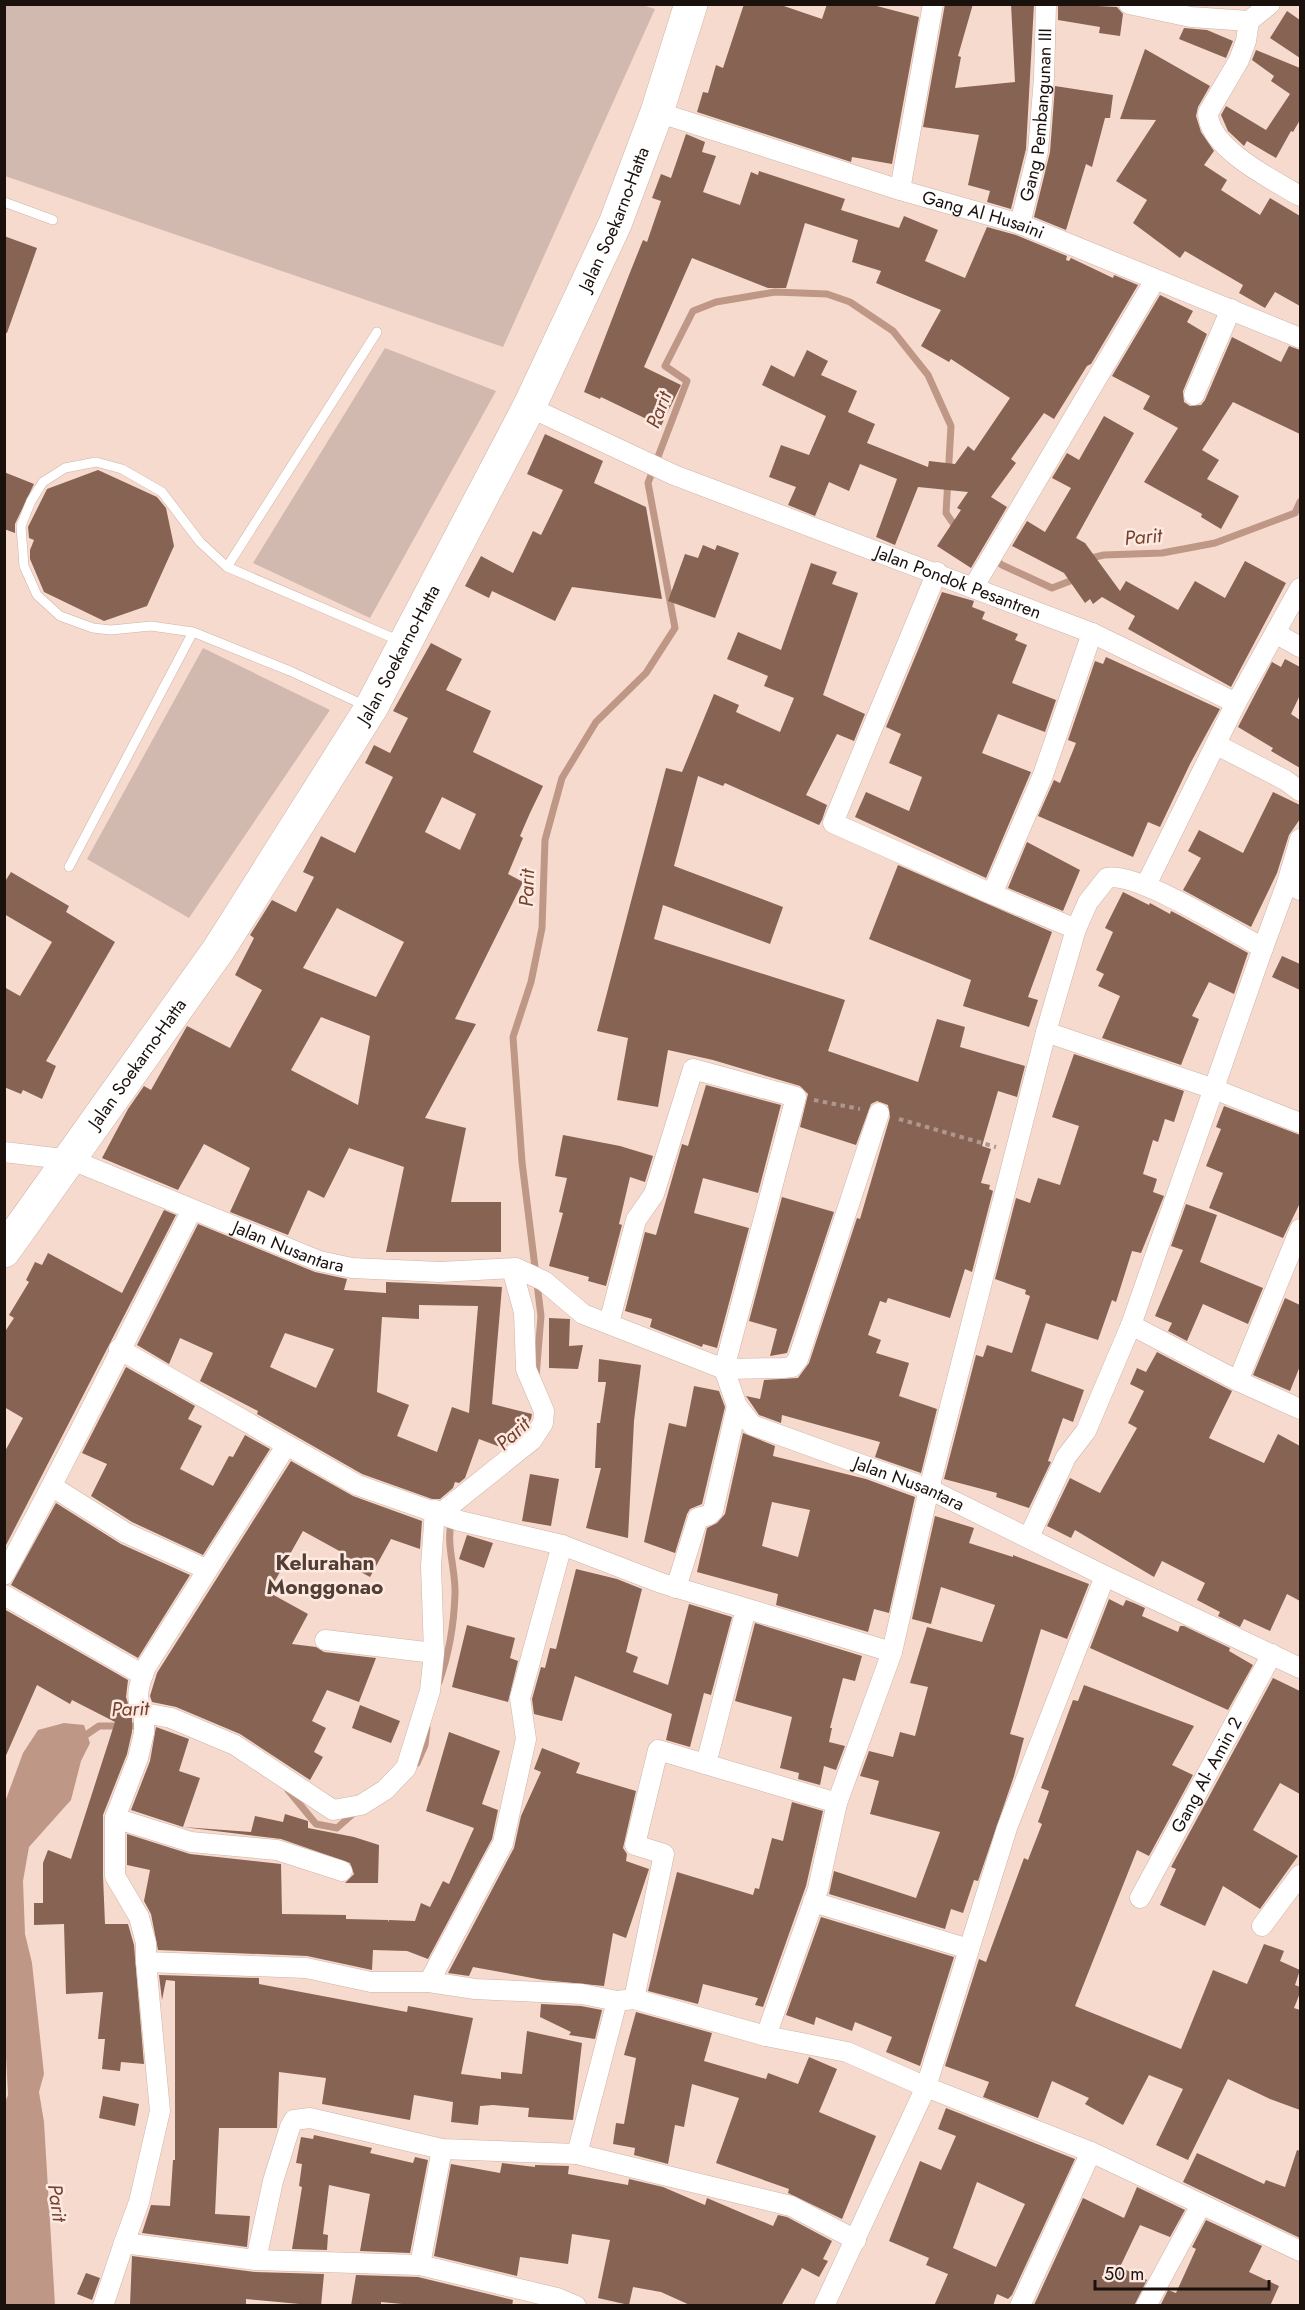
<svg xmlns="http://www.w3.org/2000/svg" width="1305" height="2310" font-family="Jost,sans-serif">
<style>
.green{fill:#d2b9af}
.water{fill:#be9787}
.lines{fill:none;stroke-linecap:round;stroke-linejoin:round}
.stream{stroke:#be9787;stroke-width:7}
.building{fill:#876354;fill-rule:evenodd}
.lane-casing{stroke:#cfb2a7;stroke-width:10}
.street-casing{stroke:#cfb2a7;stroke-width:21}
.highway-casing{stroke:#cfb2a7;stroke-width:34}
.path{stroke:#ad978e;stroke-width:4;stroke-dasharray:4.5 4.5;stroke-linecap:butt}
.lane{stroke:#fff;stroke-width:9}
.street{stroke:#fff;stroke-width:20}
.highway{stroke:#fff;stroke-width:33}
.labels{text-anchor:middle;dominant-baseline:central;stroke-width:5;stroke-linejoin:round;paint-order:stroke}
.street-label{font-size:18px;fill:#1a110d;stroke:#fceae2}
.water-label{font-size:20px;font-style:italic;fill:#76402a;stroke:#fceae2}
.quarter-label{font-size:21px;font-weight:bold;fill:#543d33;stroke:#fceae2}
</style>
<rect width="100%" height="100%" fill="#f7dace"/>
<!-- green -->
<path class="green" d="M642,5L655,9L503,347L5,176V5Z
M385,348L496,391L370,618L253,563Z
M203,648L330,710L189,918L87,859Z"/>
<!-- water -->
<path class="water" d="M64,1723L84,1725L90,1743L81,1761L71,1800L29,1847L23,1881L25,1934L32,1963L44,2074L39,2092L44,2122L55,2305H5L4,2105L8,2095L4,2018L5,1802L23,1753L38,1730Z"/>
<g class="lines">
<!-- stream -->
<path class="stream" d="M993,558L1002,565L1052,588L1078,578
M1091,563L1095,557L1104,555L1162,553L1215,543L1295,513L1300,502
M536,1377L541,1316L522,1162L513,1037L531,982L542,928L545,840L562,778L596,722L646,673L675,628L648,483L687,381L665,366L693,311L716,302L775,292L827,294L850,302L893,331L928,375L951,426L946,513L957,529
M439,1682C449,1654 454,1625 455,1594C456,1569 445,1544 452,1519
M80,1739L99,1726H143
M417,1763L425,1745L427,1728
M288,1790L316,1824L337,1828L354,1813"/>
</g>
<!-- building -->
<path class="building" d="M744,4H778L822,19L827,4H869L919,17L892,164L852,157L851,162L697,112L703,92L708,93L716,65L723,68Z
M945,4H973L958,56L961,57L955,88L1015,82L1011,4H1034L1026,149L1011,209L987,202L990,191L968,185L979,135L923,127Z
M1058,4L1117,7L1123,14L1120,36L1099,33L1100,27L1058,20Z
M1287,11L1300,20V58L1270,38Z
M1184,28L1207,30L1233,41L1226,58L1179,39Z
M1145,49L1210,86L1198,107L1196,116L1201,132L1214,151L1204,165L1227,180L1221,190L1260,215L1270,198L1300,216V306L1275,292L1265,308L1239,293L1243,285L1185,251L1180,258L1133,223L1147,200L1116,181L1156,120L1120,119Z
M1256,50L1300,68V120L1293,132L1291,131L1276,158L1247,141L1244,146L1228,131L1221,115L1226,106L1266,130L1290,94L1271,81L1274,76L1252,60Z
M1055,86L1113,95L1110,118H1105L1092,167L1086,164L1066,230L1034,217L1050,152Z
M686,134L705,142L702,152L716,156L703,192L740,205L751,172L758,175L759,171L845,199L841,210L899,228L904,216L938,230L925,261L965,278L987,227L1016,235L1067,256L1066,260L1069,261L1071,258L1113,278L1114,275L1138,285L1091,364L1087,366L1054,419L1044,413L1011,459L1016,463L991,497L1007,507L971,568L937,546L961,510L957,508L968,492L918,487L895,545L876,537L897,479L860,464L849,491L829,482L815,516L788,505L796,487L769,477L781,445L809,455L826,416L762,385L771,365L794,377L807,350L828,361L821,375L857,391L848,412L875,424L867,443L928,467L929,461L955,464L968,446L974,451L1010,398L951,359L949,362L921,346L941,310L876,283L881,271L852,262L858,240L805,223L786,288H768L692,258L644,367L681,385L661,426L601,397L600,399L584,392L629,275L643,240L647,242L661,201L652,198L661,174L671,178Z
M4,236L37,248L7,333L4,332Z
M1160,295L1193,311L1187,322L1207,334L1183,391L1184,402L1190,406L1201,405L1205,400L1232,337L1281,362L1289,346L1300,350V434L1233,402L1202,450L1219,460L1207,479L1239,496L1221,529L1201,517L1202,514L1144,482L1178,428L1143,409L1150,396L1112,376Z
M1104,416L1134,433L1076,538L1085,543L1120,591L1126,581L1178,610L1195,581L1225,598L1245,561L1286,583L1231,687L1128,629L1135,616L1102,597L1093,604L1090,599L1085,603L1064,573L1012,546L1027,521L1045,532L1071,488L1052,478L1067,453L1079,460Z
M545,434L603,461L594,483L646,507L662,599L572,587L555,621L492,591L489,598L465,586L481,556L513,573L533,531L541,535L563,490L527,474Z
M98,470L157,497L166,508L174,546L147,606L104,621L44,592L30,559V550L34,540L29,538L28,527L47,489Z
M4,472L34,484L15,524V533L4,529Z
M703,545L715,550L717,545L739,553L715,618L668,601L685,554L698,558Z
M811,563L837,572L832,584L858,593L823,695L865,714L854,741L837,734L806,795L827,805L822,820L819,825L725,783L723,786L698,776L674,866L783,907L770,944L663,905L654,939L845,1000L828,1051L918,1082L937,1019L965,1027L960,1047L1025,1066L1017,1097L998,1091L982,1146L991,1149L981,1183L990,1185L989,1189L993,1191L972,1272L965,1269L950,1318L888,1298L886,1303L880,1301L868,1335L881,1340L876,1353L909,1363L899,1396L937,1409L921,1473L875,1457L880,1442L782,1415L781,1423L759,1415L746,1396L760,1399L764,1380L798,1378L809,1363L857,1218L860,1219L890,1117L888,1105L877,1101L871,1104L856,1145L800,1127L808,1094L800,1086L713,1060L668,1050L658,1107L617,1100L628,1038L597,1031L666,768L682,772L714,694L739,705L736,712L780,732L794,698L764,686L768,676L727,659L738,632L781,650Z
M942,592L974,601L972,607L985,612L982,619L1018,634L1015,640L1027,645L1012,683L1056,700L1045,732L998,714L982,753L1031,772L986,878L855,817L866,792L909,811L922,777L889,763L901,734L886,727Z
M431,643L462,659L446,690L491,711L473,752L543,786L530,813L520,836L523,838L508,874L523,882L455,1019L476,1024L425,1118L466,1128L451,1202H501V1252H386L404,1167L349,1148L324,1198L308,1190L288,1235L230,1212L250,1168L204,1144L178,1190L102,1158L128,1109L144,1086L151,1090L187,1026L230,1048L262,990L235,975L254,938L250,935L272,900L296,912L314,877L303,872L321,836L355,853L393,777L365,763L374,745L390,753L408,718L393,711ZM442,797L476,814L460,850L425,832ZM337,908L404,942L376,997L303,968ZM321,1017L370,1036L358,1105L291,1070Z
M1106,657L1220,709L1190,764L1160,827L1148,822L1133,857L1038,816L1054,780L1060,783L1076,743L1068,740L1095,661L1103,664Z
M1285,659L1300,667V695L1291,714L1300,720V768L1271,751L1273,748L1238,727L1272,662L1281,667Z
M1273,792L1300,805V819L1289,835L1277,873L1251,927L1183,890L1201,858L1188,851L1199,830L1243,853Z
M1027,842L1080,870L1063,911L1008,888Z
M898,865L1052,932L1028,997L1038,1000L1029,1027L963,1006L971,980L869,939Z
M11,872L69,906L66,912L115,942L46,1061L56,1066L42,1099L23,1090L21,1094L4,1087V987L20,996L52,942L4,914V883Z
M1123,892L1149,905L1150,903L1170,914L1171,911L1179,915L1248,953L1234,994L1209,982L1192,1016L1199,1019L1181,1065L1102,1038L1120,996L1098,986L1104,974L1096,970L1113,932L1105,928Z
M1282,956L1300,964V990L1272,977Z
M1074,1054L1184,1091L1174,1122L1165,1119L1158,1142L1153,1140L1143,1174L1157,1179L1153,1192L1164,1196L1141,1253L1132,1251L1116,1302L1112,1300L1098,1340L1046,1323L1031,1371L1084,1390L1073,1422L1063,1418L1048,1461L1051,1462L1029,1508L996,1497L997,1493L944,1479L976,1355L983,1357L987,1345L1012,1353L1030,1296L1025,1294L1026,1290L995,1279L1016,1198L1030,1203L1038,1178L1060,1185L1079,1126L1052,1117Z
M706,1085L781,1105L758,1193L703,1178L694,1213L749,1228L717,1348L703,1344L702,1347L650,1327L652,1319L625,1311L645,1232L656,1235L682,1144L688,1146Z
M1224,1106L1300,1135V1203L1283,1238L1209,1208L1223,1173L1206,1166L1221,1129L1216,1127Z
M563,1135L620,1146L653,1156L645,1182L630,1177L619,1224L622,1225L606,1286L588,1281L589,1277L549,1266L563,1213L559,1212L567,1178L555,1176Z
M782,1197L834,1212L787,1353L770,1356L777,1329L749,1321Z
M1186,1204L1217,1215L1200,1262L1263,1288L1248,1324L1203,1304L1187,1341L1168,1331L1172,1323L1155,1316L1183,1250L1171,1246Z
M164,1210L176,1215L4,1549V1453L23,1418L4,1407V1333L14,1318L9,1315L29,1282L26,1280L35,1262L42,1265L48,1253L122,1293Z
M198,1224L315,1272L347,1279L344,1290L386,1293V1282L502,1287L492,1404L532,1414L531,1419L523,1432L503,1448L479,1439L465,1478L459,1483L455,1482L453,1488L440,1499H432L362,1474L257,1414L258,1411L200,1381L213,1353L180,1338L169,1364L137,1345ZM419,1305L478,1306L469,1413L452,1407L437,1452L397,1436L409,1405L377,1392L382,1317L419,1319ZM285,1333L334,1349L316,1388L270,1367Z
M1285,1298L1300,1305V1366L1290,1391L1253,1375Z
M549,1318L570,1319L569,1346L583,1345L578,1369L549,1368Z
M1157,1352L1232,1391L1209,1438L1264,1463L1278,1434L1300,1446V1601L1287,1594L1270,1631L1244,1619L1240,1627L1218,1616L1220,1612L1197,1600L1205,1583L1162,1561L1154,1577L1075,1530L1071,1538L1047,1526L1070,1478L1100,1493L1137,1428L1128,1423L1144,1391L1130,1384L1137,1368L1146,1372Z
M599,1359L641,1365L634,1421L628,1538L586,1528L601,1468H595L597,1423H600L606,1382H598Z
M126,1367L195,1406L188,1419L202,1426L180,1469L213,1486L229,1456L233,1457L245,1435L270,1449L203,1555L132,1522L91,1496L107,1464L82,1453Z
M694,1386L719,1391L725,1407L702,1504L690,1509L687,1514L675,1553L644,1542L669,1423L686,1427Z
M743,1433L775,1446L773,1456L866,1479L915,1497L889,1613L874,1609L868,1632L776,1605L778,1594L697,1572L707,1528L717,1523L725,1514ZM772,1502L810,1510L798,1557L762,1546Z
M291,1461L353,1496L422,1521L420,1549L391,1539L370,1577L339,1560L343,1553L303,1531L272,1586L270,1593L308,1614L292,1644L316,1647L324,1652L376,1658L359,1702L327,1690L312,1721L326,1728L314,1752L323,1757L310,1780L240,1734L176,1707L152,1702L150,1696L157,1673Z
M530,1474L559,1479L551,1526L522,1521Z
M56,1503L121,1544L190,1575L138,1658L11,1585Z
M935,1516L974,1528L969,1543L1013,1557V1555L1089,1584L1067,1639L1041,1629L1010,1734L1024,1738L1014,1776L978,1881L974,1880L963,1913L951,1909L945,1929L829,1894L834,1871L916,1898L940,1832L870,1814L879,1781L860,1776L869,1751L893,1757L900,1732L915,1736L928,1687L910,1683L927,1627L982,1642L995,1605L941,1587L931,1624L912,1619Z
M467,1535L493,1543L484,1568L459,1559Z
M576,1569L617,1579L642,1589L626,1652L638,1657L633,1672L668,1685L689,1604L732,1617L711,1695L704,1693L690,1747L666,1740L672,1714L575,1676L562,1721L534,1714L532,1699L541,1667L545,1668L550,1648L556,1649Z
M1109,1599L1123,1606L1126,1600L1134,1603L1145,1608L1142,1616L1178,1632L1180,1626H1184L1230,1648L1229,1651L1253,1665L1228,1710L1090,1648Z
M4,1609L128,1680L126,1697L132,1716V1732L127,1754L103,1815V1876L105,1924H128L134,1945L144,2064L121,2062L120,2071L102,2069L105,2039H98L103,1992L66,1994L64,1924L34,1925V1903H43V1863L48,1850L71,1859L115,1722L72,1700L70,1704L37,1685L4,1760Z
M755,1623L862,1656L855,1681L843,1678L830,1728H832L829,1742L845,1746L836,1770L824,1766L820,1785L798,1779L799,1773L780,1768L792,1717L735,1701Z
M467,1625L515,1638L510,1658L518,1661L508,1702L452,1687Z
M1273,1678L1300,1691V1794L1280,1783L1253,1830L1298,1856L1260,1909L1223,1886L1205,1926L1160,1905L1176,1869L1171,1867Z
M1084,1685L1194,1726L1172,1765L1193,1775L1149,1856L1137,1850L1075,2006L1181,2049L1213,1970L1247,1984L1264,1944L1284,1951L1280,1961L1300,1970L1295,1985L1300,1987V1993L1294,2008L1300,2010V2110L1270,2099L1228,2079L1188,2160L1156,2145L1183,2089L1149,2075L1123,2125L1085,2104L1089,2098L1052,2081L1038,2118L983,2097L989,2082L945,2066L979,1959L986,1962L1024,1858L1028,1860L1042,1824L1038,1822L1049,1791L1041,1788L1073,1700L1078,1701Z
M360,1705L400,1721L391,1743L352,1728Z
M156,1727L189,1739L179,1771L200,1778L183,1827L131,1810L150,1761Z
M449,1732L500,1751L482,1804L498,1810L492,1839L428,1959L407,1951L373,1950L372,1970L307,1956L158,1950L151,1914L144,1901L150,1870L127,1865V1834L190,1854L281,1864L282,1914L346,1915V1919L388,1920V1922L389,1920L415,1921L421,1903L430,1907L443,1881L449,1884L474,1828L426,1811Z
M542,1748L580,1763L576,1773L636,1791L623,1848L627,1854L626,1861L649,1869L626,1938L613,1933L604,1986L543,1980L473,1967L469,1976L448,1973L514,1848L521,1816L541,1772L534,1769Z
M792,1802L823,1811L806,1886L763,2007L755,2005L758,1998L703,1984L698,2004L648,1991L677,1872L753,1895L755,1888L759,1889L772,1838L783,1841Z
M285,1814L308,1821V1828L354,1837L379,1845L378,1883H345L354,1874L350,1863L281,1839L183,1827L251,1832L255,1816L283,1822Z
M821,1917L954,1957L920,2066L886,2052L892,2037L855,2022L852,2031L816,2017L814,2025L786,2015Z
M159,1975L259,1978V1984L407,2012L408,2006L473,2018L461,2074L501,2079V2072L522,2074L527,2031L582,2043L573,2120L528,2117L529,2108L493,2105L480,2106L478,2125L451,2122L453,2102L414,2095L410,2120L322,2104L326,2078L279,2072L277,2128H219L215,2214L250,2216L247,2247L142,2233L151,2205L170,2206L173,2160H175V1981L166,1980L162,2000Z
M541,2004L581,2006L602,2010L595,2039L569,2035L571,2032L540,2017Z
M636,2012L712,2033L704,2061L766,2079L768,2073L798,2084L809,2057L837,2069L819,2112L876,2136L842,2219L788,2193L789,2189L716,2163L739,2098L692,2084L684,2127L675,2125L668,2164L634,2155L635,2148L613,2144L616,2123L624,2124L636,2058L624,2055Z
M103,2096L139,2104L135,2126L99,2118Z
M946,2108L1075,2159L1012,2295L1008,2299L997,2294L993,2306H934L948,2274L926,2265L929,2258L889,2241L920,2161L941,2170L956,2136L938,2129ZM977,2182L1025,2204L996,2267L953,2248Z
M314,2135L372,2148L370,2153L413,2163L415,2157L428,2160L410,2253L360,2251L370,2194L329,2185L323,2234L328,2235L327,2250L292,2249L302,2187L299,2186L302,2164L296,2163L301,2137L313,2139Z
M1297,2150L1300,2151V2238L1183,2182L1197,2153L1264,2184L1266,2180L1285,2187Z
M502,2163L535,2167V2165L569,2166L568,2174L628,2185L629,2179L663,2187L705,2205L707,2198L773,2226L778,2215L787,2217L832,2241L823,2259L828,2261L819,2277L802,2268L781,2306H692L661,2292L633,2287L629,2305L598,2298L610,2240L572,2234L568,2264L520,2257L517,2276L434,2256L451,2164L500,2173Z
M1137,2187L1185,2210L1170,2237L1140,2225L1120,2267L1147,2280L1134,2306L1034,2305L1083,2198L1124,2218Z
M1206,2220L1262,2246L1249,2272L1279,2286L1270,2306H1160L1168,2290L1176,2293L1196,2249L1192,2247Z
M132,2256L255,2272L324,2274L321,2306L246,2299V2304L130,2305Z
M86,2273L100,2278L92,2300L77,2294Z
M356,2275L418,2277L513,2300L512,2306H423L381,2302V2306H351Z"/>
<g class="lines">
<defs>
<path id="lane" d="M4,202L53,220
M227,567L377,332
M366,706L290,671L193,632L151,626L111,630L93,628L60,616L37,595L24,566L21,526L31,501L43,482L65,468L96,462L122,469L162,492L200,542L227,567L400,641
M69,867L193,632"/>
<g id="street">
<path d="M1129,4L1191,17L1249,21L1270,4"/>
<path d="M1249,21L1246,41L1239,60L1208,113C1208,148 1273,180 1300,196"/>
<path id="s1" d="M657,112L900,190L1020,224L1300,338"/>
<path d="M900,190L933,4"/>
<path id="s2" d="M1020,224L1038,151L1044,78L1046,4"/>
<path d="M1194,395L1231,309"/>
<path id="s3" d="M529,407L674,475L1092,633L1236,703"/>
<path d="M937,572L833,823L992,894"/>
<path d="M973,588L1155,280"/>
<path d="M1277,634L1300,647"/>
<path d="M1217,745L1285,780L1300,791"/>
<path d="M1287,883L1300,839"/>
<path d="M1146,885L1236,703L1300,588"/>
<path d="M1076,929L992,894L1043,775L1092,633"/>
<path d="M1046,1032L1214,1089L1300,1123"/>
<path id="s4" d="M4,1152L72,1160L319,1261L352,1268L440,1272L516,1268L544,1281L583,1314L724,1369L783,1368L792,1367L798,1359L879,1113"/>
<path d="M609,1323L636,1220L654,1194L693,1069L796,1097L724,1369"/>
<path d="M1131,1325L1238,1381L1300,1229"/>
<path d="M119,1349L357,1485L460,1521L562,1545L661,1583L892,1652"/>
<path id="s5" d="M724,1369L737,1406L752,1425L929,1489L1105,1576L1300,1668"/>
<path d="M1238,1381L1300,1409"/>
<path d="M53,1487L126,1533L206,1569"/>
<path d="M441,1513L532,1440L543,1423L544,1411L526,1369L524,1312L512,1269"/>
<path d="M1029,1537L1066,1457L1086,1431L1131,1325L1263,948"/>
<path d="M4,1575C70,1455 129,1331 192,1210"/>
<path d="M676,1588L698,1518L709,1515L713,1511L737,1406"/>
<path d="M4,1595L143,1675"/>
<path d="M325,1640L434,1653"/>
<path d="M144,1713C133,1699 140,1681 146,1667L286,1446"/>
<path d="M706,1764L746,1609"/>
<path d="M115,1818L191,1842L277,1850L342,1871"/>
<path id="s6" d="M1140,1898L1272,1654"/>
<path d="M813,1902L969,1949"/>
<path d="M1262,1926L1300,1875"/>
<path d="M146,1962V1943L139,1917L115,1876V1818L138,1758L144,1733V1713L171,1718L235,1745L333,1810L361,1805L385,1790L406,1768L430,1691L434,1653L431,1566L435,1510"/>
<path d="M429,1982L503,1843L526,1739L520,1698L562,1545"/>
<path d="M634,1999L664,1854L635,1845L658,1750L837,1803"/>
<path d="M766,2036L818,1889L837,1803L892,1652L929,1489L1046,1032L1076,929L1088,902L1107,878C1136,871 1232,931 1263,948L1287,883L1300,890"/>
<path d="M577,2154L617,2001"/>
<path d="M124,2243L139,2202L160,2111L146,1962L306,1968L371,1982H429L475,1989L582,1994L617,2001L634,1999L766,2036L847,2052L926,2087L1091,2152L1300,2251"/>
<path d="M256,2260L273,2181L290,2127L294,2120L310,2118L442,2149L577,2154L791,2206L856,2240"/>
<path d="M420,2265L442,2149"/>
<path d="M103,2306L124,2243L256,2260L420,2265L557,2298L576,2306"/>
<path d="M824,2306L926,2087L1007,1828L1105,1576"/>
<path d="M1020,2306L1091,2152"/>
<path d="M1146,2306L1201,2205"/>
</g>
<g id="highway">
<path id="s7" d="M4,1251L219,949L371,708L529,407L615,224L657,112L691,4"/>
</g>
</defs>
<!-- lane casing -->
<use href="#lane" class="lane-casing"/>
<!-- street casing -->
<use href="#street" class="street-casing"/>
<!-- highway casing -->
<use href="#highway" class="highway-casing"/>
<!-- path -->
<path class="path" d="M814,1100L860,1109
M899,1119L996,1147"/>
<!-- lane -->
<use href="#lane" class="lane"/>
<!-- street -->
<use href="#street" class="street"/>
<!-- highway -->
<use href="#highway" class="highway"/>
</g>
<g class="labels">
<!-- street labels -->
<g class="street-label">
<text stroke="none"><textPath href="#s2" startOffset="111">Gang Pembangunan III</textPath></text>
<text stroke="none"><textPath href="#s1" startOffset="342">Gang Al Husaini</textPath></text>
<text stroke="none"><textPath href="#s7" startOffset="1202">Jalan Soekarno-Hatta</textPath></text>
<text stroke="none"><textPath href="#s3" startOffset="464">Jalan Pondok Pesantren</textPath></text>
<text stroke="none"><textPath href="#s7" startOffset="716">Jalan Soekarno-Hatta</textPath></text>
<text stroke="none"><textPath href="#s7" startOffset="230">Jalan Soekarno-Hatta</textPath></text>
<text stroke="none"><textPath href="#s4" startOffset="302">Jalan Nusantara</textPath></text>
<text stroke="none"><textPath href="#s5" startOffset="231">Jalan Nusantara</textPath></text>
<text stroke="none"><textPath href="#s6" startOffset="140">Gang Al- Amin 2</textPath></text>
</g>
<!-- water labels -->
<g class="water-label">
<text transform="translate(659 410) rotate(-69)">Parit</text>
<text transform="translate(1143 537) rotate(-5)">Parit</text>
<text transform="translate(527 888) rotate(-88)">Parit</text>
<text transform="translate(513 1434) rotate(-43)">Parit</text>
<text transform="translate(130 1709) rotate(-2)">Parit</text>
<text transform="translate(57 2203) rotate(82)">Parit</text>
</g>
<!-- quarter labels -->
<g class="quarter-label">
<text x="325" y="1563">Kelurahan<tspan x="325" dy="24">Monggonao</tspan></text>
</g>
</g>
<!-- border -->
<rect width="1305" height="2310" fill="none" stroke="#1a110d" stroke-width="12"/>
<!-- scale -->
<path d="M1095 2280v9h174v-9" fill="none" stroke="#1a110d" stroke-width="3"/>
<text x="1104" y="2280" font-size="18" fill="#1a110d" stroke="#fceae2" stroke-width="4.5" paint-order="stroke">50 m</text>
</svg>
